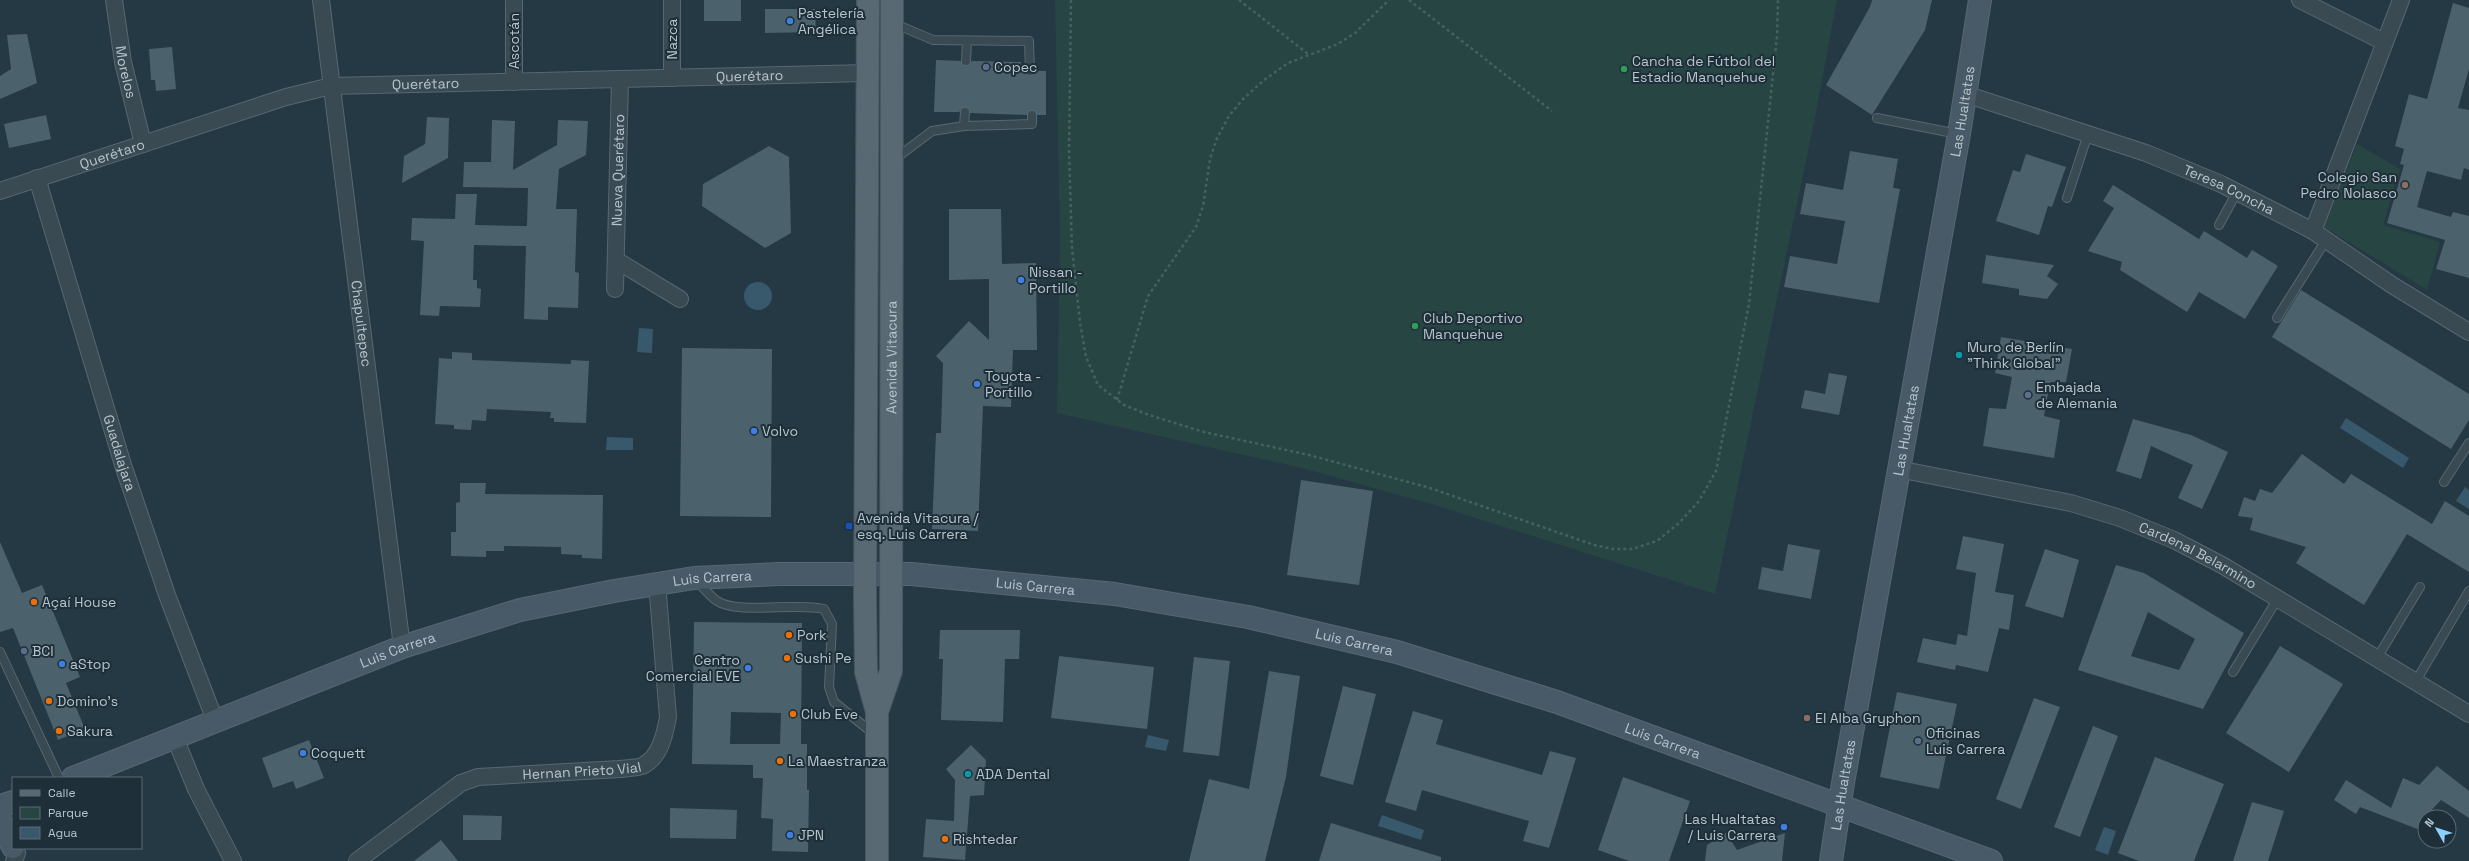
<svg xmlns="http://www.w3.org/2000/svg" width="2469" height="861" font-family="'Space Grotesk',sans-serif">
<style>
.green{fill:#274542}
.water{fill:#38586c}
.building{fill:#4b616c;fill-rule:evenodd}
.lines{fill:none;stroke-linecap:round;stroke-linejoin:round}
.lane-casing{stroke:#586771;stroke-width:10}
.street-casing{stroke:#586771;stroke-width:18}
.secondary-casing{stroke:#586771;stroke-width:24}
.primary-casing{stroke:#465660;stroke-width:24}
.path{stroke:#46615e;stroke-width:2.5;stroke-dasharray:3 3;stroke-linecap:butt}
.lane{stroke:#3a4a53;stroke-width:8}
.street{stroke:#3a4a53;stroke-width:16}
.secondary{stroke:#485a67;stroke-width:22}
.primary{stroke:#586973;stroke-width:22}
.shop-dot{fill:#3f7fe0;stroke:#1e2f39;stroke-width:1.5}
.service-dot{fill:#5c6f8a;stroke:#1e2f39;stroke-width:1.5}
.leisure-dot{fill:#2e9e5b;stroke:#1e2f39;stroke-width:1.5}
.education-dot{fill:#8d6e63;stroke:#1e2f39;stroke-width:1.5}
.culture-dot{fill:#0f9aa8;stroke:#1e2f39;stroke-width:1.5}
.transit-dot{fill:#1a4fb4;stroke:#1e2f39;stroke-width:1.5}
.food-dot{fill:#e8710a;stroke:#1e2f39;stroke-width:1.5}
.labels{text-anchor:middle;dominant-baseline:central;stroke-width:4;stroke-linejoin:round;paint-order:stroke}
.poi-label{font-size:14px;fill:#b7c4cd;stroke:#1e2f39;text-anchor:start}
.street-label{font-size:14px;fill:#b7c4cd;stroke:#1e2f39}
</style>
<rect width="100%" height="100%" fill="#253944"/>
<!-- green -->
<path class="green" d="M1055,0H1837L1815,118L1715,594L1435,505L1298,467L1057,413L1060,239Z
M2357,144L2400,169L2383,225L2440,242L2427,290L2324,227Z"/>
<!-- water -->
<path class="water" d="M744 296a14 14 0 1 1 28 0a14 14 0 1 1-28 0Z
M639,328L653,329L652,353L637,352Z
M2346,418L2409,458L2403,468L2340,428Z
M607,437L633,438V450H606Z
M2465,487L2469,490V509L2456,501Z
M1148,735L1169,740L1166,751L1145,747Z
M1382,815L1424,830L1421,840L1378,826Z
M2104,827L2116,831L2108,855L2095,850Z"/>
<!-- building -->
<path class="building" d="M704,0H741V21H704Z
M1872,0H1932L1925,30L1872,115L1826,85L1870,7Z
M2453,3L2469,8V69L2458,108L2469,110V170L2464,168L2461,180L2427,171L2417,207L2451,217L2453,212L2469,216V278L2436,269L2445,240L2387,223L2404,165L2400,164L2404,149L2395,146L2409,94L2427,99Z
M765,9H815L816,32L765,33Z
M27,34L37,83L0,99V76L11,69L7,35Z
M172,47L176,89L156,91L155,80H151L149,49Z
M936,60L961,61L966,66L972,61L1021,62L1020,71H1024L1030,76L1035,71H1046V115H1037L1032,110L1027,115L970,113L965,107L959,112H934Z
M46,115L51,139L9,148L4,124Z
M427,117L449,118L448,158L402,183L404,156L425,144Z
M492,120L515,121L513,170L557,145L558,120L588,121L586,155L559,169L556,209H577L575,272L579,273L578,308L548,307V320L524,319L526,246L474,245L473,280H477V288L481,289L480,307L440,306L439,316L420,315L424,241L411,240L412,218L455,219L456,194H477L475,225L527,226L528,188L463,187L464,162H491Z
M769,146L789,157L791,233L765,248L702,206L703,184Z
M1850,151L1898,159L1893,188L1900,189L1879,303L1784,287L1790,256L1837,264L1845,221L1800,214L1806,183L1843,190Z
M2026,154L2066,167L2052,207L2048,206L2039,235L1996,221L2013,170L2020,172Z
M2113,185L2199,239L2204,231L2247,258L2252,250L2278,266L2245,319L2199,292L2187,312L2120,270L2122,262L2088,251L2114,208L2103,201Z
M949,209H1001L1002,264L1036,263L1037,350H1013L1011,407L983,406L978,531L932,529L936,433H941L943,363L936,356L969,321L989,340V279L949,280Z
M1986,255L2054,265L2047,276L2058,284L2047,299L2019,295V289L1982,283Z
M2301,290L2469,394V420L2451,449L2272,337Z
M2001,337L2072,349L2066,382H2050L2044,416L2060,420L2054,458L1983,446L1989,408L2006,409L2012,377L1995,373Z
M682,348L772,349L771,517L680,516Z
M452,352L472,353V360L571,364V360L589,361L586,423L554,422V418H550L551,412L487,409L486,421L472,420L471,430L454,429V425L435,424L439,358L452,359Z
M1829,373L1847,376L1839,415L1801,408L1805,390L1825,394Z
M2133,419L2191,435L2228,452L2202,509L2178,498L2193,465L2151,446L2141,479L2116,471Z
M2302,454L2344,484L2351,474L2432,524L2445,501L2469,516V572L2407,534L2364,605L2296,563L2306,547L2250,530L2253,518L2238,516L2244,497L2255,501L2260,489L2272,493Z
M1301,480L1373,491L1359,585L1287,575Z
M460,483H486L485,494L603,495L602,559L582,558V555L561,554V547L504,546V551H486V557L451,556V532H456V503L460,502Z
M1963,536L2004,544L1995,592L2014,595L2009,630L1999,628L1988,672L1956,665L1955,670L1917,662L1923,638L1956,645L1958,634L1967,636L1976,573L1956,569Z
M0,542L22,593L42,585L80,677L66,683L85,729L58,740L13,628L0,632Z
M1788,544L1820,550L1811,599L1758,589L1762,567L1783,571Z
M2045,549L2079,560L2063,618L2025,606Z
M2116,565L2144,573L2244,633L2203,709L2078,670ZM2148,612L2195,639L2179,670L2131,656Z
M694,622L802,623L801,744H807V790H809L808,852L772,851L773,819L761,818L763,778H753V765L692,764ZM731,712L781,713L780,744H730Z
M940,630H1020L1019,659H1005L1003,722L941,720L943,659H939Z
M2280,646L2343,684L2289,772L2226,733Z
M1059,656L1154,667L1147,729L1051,718Z
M1194,657L1230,661L1219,756L1183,752Z
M1269,671L1300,676L1286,777L1265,861H1189L1209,779L1249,789Z
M1343,686L1376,694L1353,785L1320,776Z
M1897,692L1957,704L1939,789L1880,777Z
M2034,698L2060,707L2021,809L1996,799Z
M1413,711L1443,720L1436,744L1542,775L1550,751L1576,758L1549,848L1523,841L1529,821L1422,790L1416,811L1385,802Z
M2093,726L2118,736L2080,837L2054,827Z
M309,740L324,778L296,789L293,781L273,788L262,758Z
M971,745L986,760L984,795L970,796L965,860L923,857L926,819L954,821L955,780L946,769Z
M2155,757L2224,784L2194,861H2139L2118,853Z
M2437,766L2469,791V818L2441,800L2425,817L2420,830L2360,807L2356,814L2334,800L2346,780L2391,808L2403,778L2419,785Z
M1623,777L1690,801L1669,861H1629L1598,850Z
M2252,802L2284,811L2268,861H2233Z
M670,808L737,810L736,839L670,838Z
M463,815L502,816L501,840H463Z
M1331,823L1441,857V861H1319Z
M1726,833L1737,850L1785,833L1782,861H1705L1707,845Z
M441,840L458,861H414Z"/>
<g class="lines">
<defs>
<path id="lane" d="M893,23L933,40L1029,41L1030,71
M966,61L967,41
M1877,118L1958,134
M964,126L965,112
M895,159L932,131L964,126L1032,124V115
M2067,198L2088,134
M2219,225L2237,192
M2277,318L2326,240
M2444,482L2469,443
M697,582C704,588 710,596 717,601C739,615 795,602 824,609L832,624L829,687L834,702L874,734
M0,652L59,778
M2377,658L2420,587
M2233,672L2278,598
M2416,681L2469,591"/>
<g id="street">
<path id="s1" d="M114,0L123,62L143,144"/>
<path id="s2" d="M321,0L402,647"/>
<path d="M2300,0L2384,42"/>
<path d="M672,78V0"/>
<path d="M514,82V0"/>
<path id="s3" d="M1965,94L2146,153L2221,184L2313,231L2392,285L2469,332"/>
<path id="s4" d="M37,178L123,465L167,595L216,723"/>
<path id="s5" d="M0,191L286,97L331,86L868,73"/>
<path d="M2313,231L2401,0"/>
<path d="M616,260L680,299"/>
<path id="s6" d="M615,289L620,79"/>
<path id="s7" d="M1898,469L2071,503L2120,518L2174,540L2222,565L2469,714"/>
<path d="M175,738L196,789L233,861"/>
<path d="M14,861L17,853"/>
<path id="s8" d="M357,861L461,783L478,777L620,769C626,768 636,768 642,766C660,758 665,734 668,717L657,583"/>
</g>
<g id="secondary">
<path id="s9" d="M73,778L402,647L520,610L614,591L694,578L780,574H911L1115,594L1248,617L1397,652L1557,702L1991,861"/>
<path d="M0,806L13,802"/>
<path d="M0,822L13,847"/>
<path id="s10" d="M1831,861L1843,783L1959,134L1980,0"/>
</g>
<g id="primary">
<path d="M868,0L865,599L866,672L877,712V861"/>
<path id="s11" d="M877,712L891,671L892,0"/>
</g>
</defs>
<!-- lane casing -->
<use href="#lane" class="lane-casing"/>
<!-- street casing -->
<use href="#street" class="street-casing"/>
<!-- secondary casing -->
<use href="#secondary" class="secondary-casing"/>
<!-- primary casing -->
<use href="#primary" class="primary-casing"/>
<!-- path -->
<path class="path" d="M1071,0L1069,152L1072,248L1080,322L1086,357L1098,385L1124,405L1149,415L1204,432L1309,455L1430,488L1594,545L1613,549H1632L1657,541L1679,523L1699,501L1716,471L1749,304L1777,36L1778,0
M1239,0L1308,54
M1409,0L1552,111
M1117,400L1148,296L1196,227L1203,206L1210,159L1217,138L1229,116L1243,99L1264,80L1288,63L1338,44L1355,33L1389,0"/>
<!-- lane -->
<use href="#lane" class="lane"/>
<!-- street -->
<use href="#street" class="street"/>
<!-- secondary -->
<use href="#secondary" class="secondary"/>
<!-- primary -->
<use href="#primary" class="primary"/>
</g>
<!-- markers -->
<g class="shop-dot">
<circle cx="790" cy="21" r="4"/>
<circle cx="1021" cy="280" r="4"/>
<circle cx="977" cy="384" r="4"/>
<circle cx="754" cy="431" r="4"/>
<circle cx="62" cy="664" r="4"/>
<circle cx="748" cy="668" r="4"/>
<circle cx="303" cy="753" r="4"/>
<circle cx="1784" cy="827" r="4"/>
<circle cx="790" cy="835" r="4"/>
</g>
<g class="service-dot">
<circle cx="986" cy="67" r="4"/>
<circle cx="2028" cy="395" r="4"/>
<circle cx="24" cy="651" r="4"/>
<circle cx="1918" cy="741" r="4"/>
</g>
<g class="leisure-dot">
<circle cx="1624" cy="69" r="4"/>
<circle cx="1415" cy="326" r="4"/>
</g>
<g class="education-dot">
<circle cx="2405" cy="185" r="4"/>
<circle cx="1807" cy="718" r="4"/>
</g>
<g class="culture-dot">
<circle cx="1959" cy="355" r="4"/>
<circle cx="968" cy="774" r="4"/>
</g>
<rect class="transit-dot" x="845" y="522" width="8" height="8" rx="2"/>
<g class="food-dot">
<circle cx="34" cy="602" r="4"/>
<circle cx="789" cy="635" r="4"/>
<circle cx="787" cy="658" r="4"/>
<circle cx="49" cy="701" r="4"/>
<circle cx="793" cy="714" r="4"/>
<circle cx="59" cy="731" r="4"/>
<circle cx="780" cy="761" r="4"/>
<circle cx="945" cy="839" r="4"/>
</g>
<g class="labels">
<!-- poi labels -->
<g class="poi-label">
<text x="798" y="13">Pastelería<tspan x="798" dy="16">Angélica</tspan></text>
<text x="1632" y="61">Cancha de Fútbol del<tspan x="1632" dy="16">Estadio Manquehue</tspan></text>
<text x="994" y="67">Copec</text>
<text x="2397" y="177" text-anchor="end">Colegio San<tspan x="2397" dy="16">Pedro Nolasco</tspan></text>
<text x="1029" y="272">Nissan -<tspan x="1029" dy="16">Portillo</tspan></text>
<text x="1423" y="318">Club Deportivo<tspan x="1423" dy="16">Manquehue</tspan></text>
<text x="1967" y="347">Muro de Berlín<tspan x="1967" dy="16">"Think Global"</tspan></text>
<text x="985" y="376">Toyota -<tspan x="985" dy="16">Portillo</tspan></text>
<text x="2036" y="387">Embajada<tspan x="2036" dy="16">de Alemania</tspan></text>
<text x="762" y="431">Volvo</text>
<text x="857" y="518">Avenida Vitacura /<tspan x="857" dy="16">esq. Luis Carrera</tspan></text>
<text x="42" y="602">Açaí House</text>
<text x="797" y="635">Pork</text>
<text x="32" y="651">BCI</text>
<text x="795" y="658">Sushi Pe</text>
<text x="740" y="660" text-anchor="end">Centro<tspan x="740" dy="16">Comercial EVE</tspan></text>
<text x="70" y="664">aStop</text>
<text x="57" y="701">Domino's</text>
<text x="801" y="714">Club Eve</text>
<text x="1815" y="718">El Alba Gryphon</text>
<text x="67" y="731">Sakura</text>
<text x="1926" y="733">Oficinas<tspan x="1926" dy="16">Luis Carrera</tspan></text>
<text x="311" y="753">Coquett</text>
<text x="788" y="761">La Maestranza</text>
<text x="976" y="774">ADA Dental</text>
<text x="1776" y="819" text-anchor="end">Las Hualtatas<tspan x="1776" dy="16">/ Luis Carrera</tspan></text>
<text x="798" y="835">JPN</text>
<text x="953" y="839">Rishtedar</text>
</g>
<!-- street labels -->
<g class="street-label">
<text transform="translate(672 39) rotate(-90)">Nazca</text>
<text transform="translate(514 41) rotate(-90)">Ascotán</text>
<text stroke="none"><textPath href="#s1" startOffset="73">Morelos</textPath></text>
<text stroke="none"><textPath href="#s5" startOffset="766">Querétaro</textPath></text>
<text stroke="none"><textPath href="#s5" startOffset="442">Querétaro</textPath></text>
<text stroke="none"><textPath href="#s10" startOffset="761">Las Hualtatas</textPath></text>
<text stroke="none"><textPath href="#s5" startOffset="118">Querétaro</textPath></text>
<text stroke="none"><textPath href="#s6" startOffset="119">Nueva Querétaro</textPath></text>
<text stroke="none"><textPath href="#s3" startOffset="281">Teresa Concha</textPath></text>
<text stroke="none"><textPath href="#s2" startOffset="326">Chapultepec</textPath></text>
<text stroke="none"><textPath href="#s11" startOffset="357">Avenida Vitacura</textPath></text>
<text stroke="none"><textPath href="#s10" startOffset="437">Las Hualtatas</textPath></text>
<text stroke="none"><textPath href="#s4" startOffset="287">Guadalajara</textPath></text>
<text stroke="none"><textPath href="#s7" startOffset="314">Cardenal Belarmino</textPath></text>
<text stroke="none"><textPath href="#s9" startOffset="673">Luis Carrera</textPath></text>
<text stroke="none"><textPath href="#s9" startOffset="997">Luis Carrera</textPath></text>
<text stroke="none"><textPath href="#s9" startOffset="1321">Luis Carrera</textPath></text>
<text stroke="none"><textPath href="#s9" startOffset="349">Luis Carrera</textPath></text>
<text stroke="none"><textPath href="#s9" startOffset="1645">Luis Carrera</textPath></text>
<text stroke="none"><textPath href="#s8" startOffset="252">Hernan Prieto Vial</textPath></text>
<text stroke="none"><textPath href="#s10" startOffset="77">Las Hualtatas</textPath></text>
</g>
</g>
<!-- legend -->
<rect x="12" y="777" width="130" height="72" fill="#1e2f39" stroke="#5b6b74"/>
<rect x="20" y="790" width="20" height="6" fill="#586973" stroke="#5b6b74"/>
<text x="48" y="797" font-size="12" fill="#b7c4cd">Calle</text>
<rect x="20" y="807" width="20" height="12" fill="#274542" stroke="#5b6b74"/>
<text x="48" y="817" font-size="12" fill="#b7c4cd">Parque</text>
<rect x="20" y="827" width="20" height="12" fill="#38586c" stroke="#5b6b74"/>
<text x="48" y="837" font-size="12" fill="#b7c4cd">Agua</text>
<!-- north arrow -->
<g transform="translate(2437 829) rotate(309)"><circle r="19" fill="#1e2f39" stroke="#5b6b74"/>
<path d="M0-3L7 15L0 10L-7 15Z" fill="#8bd0fe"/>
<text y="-6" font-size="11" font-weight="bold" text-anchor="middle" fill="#b7c4cd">N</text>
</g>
</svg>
